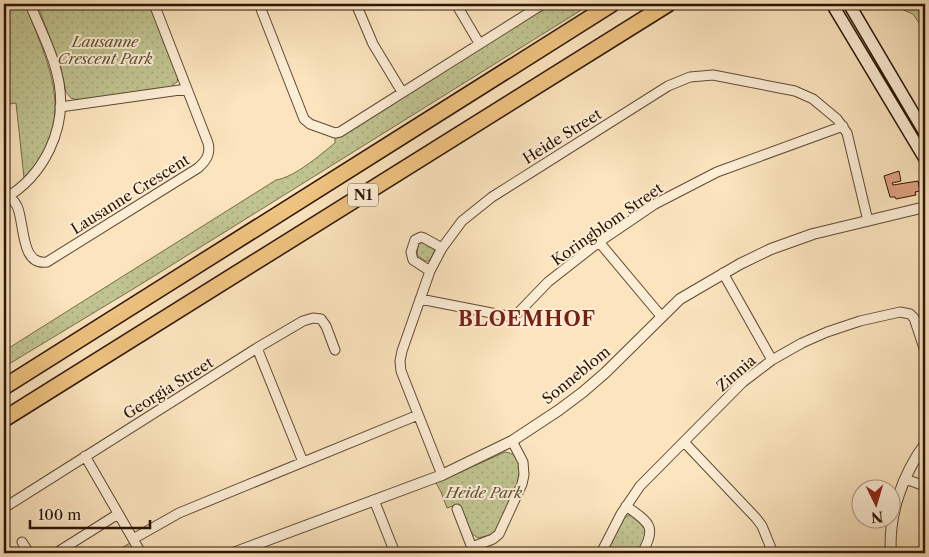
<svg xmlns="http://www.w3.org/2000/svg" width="929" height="557" font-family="'Libre Caslon Text',serif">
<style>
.grass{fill:url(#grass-dots);stroke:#766c4a}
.pitch{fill:#c0c491;stroke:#766c4a}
.building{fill:#e0a182;stroke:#2b1404}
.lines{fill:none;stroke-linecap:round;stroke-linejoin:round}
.minor-casing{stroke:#5f4832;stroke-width:11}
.tertiary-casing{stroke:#5f4832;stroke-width:12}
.secondary-casing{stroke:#2b1404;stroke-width:14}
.motorway-casing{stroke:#2b1404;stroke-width:18}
.minor{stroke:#fcedd5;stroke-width:9}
.tertiary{stroke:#fcedd5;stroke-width:10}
.secondary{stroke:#fcedd5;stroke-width:11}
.motorway{stroke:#eec27f;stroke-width:15}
.labels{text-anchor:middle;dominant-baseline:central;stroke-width:4;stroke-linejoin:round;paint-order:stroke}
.shield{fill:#fcedd5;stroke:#6a5543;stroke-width:1}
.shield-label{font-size:14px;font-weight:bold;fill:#2b1404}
.park-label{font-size:15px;font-style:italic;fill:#5f5235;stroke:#fcedd5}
.street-label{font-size:15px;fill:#2b1404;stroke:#fcedd5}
.district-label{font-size:20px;font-weight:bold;letter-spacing:1px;fill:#7a1f14;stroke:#fcedd5}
</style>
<defs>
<pattern id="grass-dots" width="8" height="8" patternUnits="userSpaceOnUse" patternTransform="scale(1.25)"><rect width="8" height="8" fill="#c0c491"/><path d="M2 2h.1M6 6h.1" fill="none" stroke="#a5a87b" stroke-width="1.8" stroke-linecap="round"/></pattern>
</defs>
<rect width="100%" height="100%" fill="#fbe4be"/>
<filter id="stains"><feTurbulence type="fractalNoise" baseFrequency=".004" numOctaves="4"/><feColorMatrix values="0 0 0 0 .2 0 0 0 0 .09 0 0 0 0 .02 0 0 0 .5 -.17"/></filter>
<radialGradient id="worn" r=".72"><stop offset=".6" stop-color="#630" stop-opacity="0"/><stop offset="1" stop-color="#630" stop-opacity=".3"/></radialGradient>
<!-- grass -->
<path class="grass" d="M4,4H25C49,66 79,120 24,178L16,103L4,105Z
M37,4H150L178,76L177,82L169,88L78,100L71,98L66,92L60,64Z
M551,4H591L138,286L4,367V351L276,180C295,177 320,155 335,143V136L344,134Z
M422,242L433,249L435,251L429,261H425L417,255L418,244Z
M505,452C538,456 505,512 499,528L493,534L478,538L471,533L459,504L447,508L441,492L436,483Z
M632,515C651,527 648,536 638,553H608C608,546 619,523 624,518C627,515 628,516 632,515Z
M130,543L136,553H113Z"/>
<!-- pitch -->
<path class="pitch" d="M889,4H925V31L913,14Z"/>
<!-- building -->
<path class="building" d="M899,171L901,181L892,183L893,185L918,181L920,191L915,192L916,195L896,199L895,197H890L884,176Z"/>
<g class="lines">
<defs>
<path id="minor" d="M259,4L304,119L310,124L335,133L340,132L543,4
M356,4L373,44L402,92
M456,4L479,43
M60,107L187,89
M9,196C12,199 15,202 17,206C25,223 20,266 47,262L198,168C206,161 211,154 208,143L154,4
M4,199C44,176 67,129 59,83C54,55 40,29 30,4
M599,242L661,316
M430,271L413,260L411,252L415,240L421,237L424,238L442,248
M723,273L772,360
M420,299L507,316L519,312L548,282L599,242L655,204L717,172L843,126
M257,348L303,462
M684,442L756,518L762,526L773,553
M85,456L141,553
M442,475L401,371L400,361L402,351L430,271L442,248L462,221L492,197L668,86L690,77L713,75L795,91L813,99L837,119L847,133L868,221
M905,479L925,486
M374,500L395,553
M626,506C648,522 658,526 642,553
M4,508L257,348L303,321L313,318L321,319L326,326L335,350
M457,509L474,553
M133,539L179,513L418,415
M22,542L29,553
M472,547L493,539L499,534L522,484L524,475L523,462L512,441
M56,553L118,514
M601,553L621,514L640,486L743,382L772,360L802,343L827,332L860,321L900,312L910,314L914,318L925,351"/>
<path id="tertiary" d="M233,553L442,475L512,441L559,410L583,392L605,373L680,299L740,264L771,249L813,234L925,207
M891,553C888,515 903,474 925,444"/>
<path id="secondary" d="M832,4L925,159
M849,4L925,133"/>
<path id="motorway" d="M4,387L612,4
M4,419L668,4"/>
</defs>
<!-- minor casing -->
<use href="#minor" class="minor-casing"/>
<!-- tertiary casing -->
<use href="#tertiary" class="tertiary-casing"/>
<!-- secondary casing -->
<use href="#secondary" class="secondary-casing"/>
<!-- motorway casing -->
<use href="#motorway" class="motorway-casing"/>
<!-- minor -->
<use href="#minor" class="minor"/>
<!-- tertiary -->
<use href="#tertiary" class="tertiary"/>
<!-- secondary -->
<use href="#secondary" class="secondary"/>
<!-- motorway -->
<use href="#motorway" class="motorway"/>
</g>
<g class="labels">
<!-- shield labels -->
<rect class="shield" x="348" y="183.5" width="30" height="23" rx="4"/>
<g class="shield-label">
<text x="363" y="195">N1</text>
</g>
<!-- park labels -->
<g class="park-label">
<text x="105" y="41">Lausanne<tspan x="105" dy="17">Crescent Park</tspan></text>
<text x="484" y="492">Heide Park</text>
</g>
<!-- street labels -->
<g class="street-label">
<text transform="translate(562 136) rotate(-32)">Heide Street</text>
<text transform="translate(130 194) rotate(-32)">Lausanne Crescent</text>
<text transform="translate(607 224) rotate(-35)">Koringblom Street</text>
<text transform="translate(736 373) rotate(-41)">Zinnia</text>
<text transform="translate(576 375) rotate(-39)">Sonneblom</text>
<text transform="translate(168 388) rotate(-32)">Georgia Street</text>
</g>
<!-- district labels -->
<g class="district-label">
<text x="527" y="319">BLOEMHOF</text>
</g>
</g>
<!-- margin -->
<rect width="929" height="557" fill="none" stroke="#fbe4be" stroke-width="20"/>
<rect x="5" y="5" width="919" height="547" fill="none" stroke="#2b1404" stroke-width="2.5"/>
<rect x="10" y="10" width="909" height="537" fill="none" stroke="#2b1404"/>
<!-- north arrow -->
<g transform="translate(876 504) rotate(175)"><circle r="24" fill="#fcedd5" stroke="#a89681"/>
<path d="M0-4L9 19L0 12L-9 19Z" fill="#8f2418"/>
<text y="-8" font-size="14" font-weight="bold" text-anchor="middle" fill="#2b1404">N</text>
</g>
<!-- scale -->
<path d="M30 520v8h120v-8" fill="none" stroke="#2b1404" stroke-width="2.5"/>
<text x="38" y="520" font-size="15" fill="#2b1404" stroke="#fcedd5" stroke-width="4" paint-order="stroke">100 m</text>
<rect width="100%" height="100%" filter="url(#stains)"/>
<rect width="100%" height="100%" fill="url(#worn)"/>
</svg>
